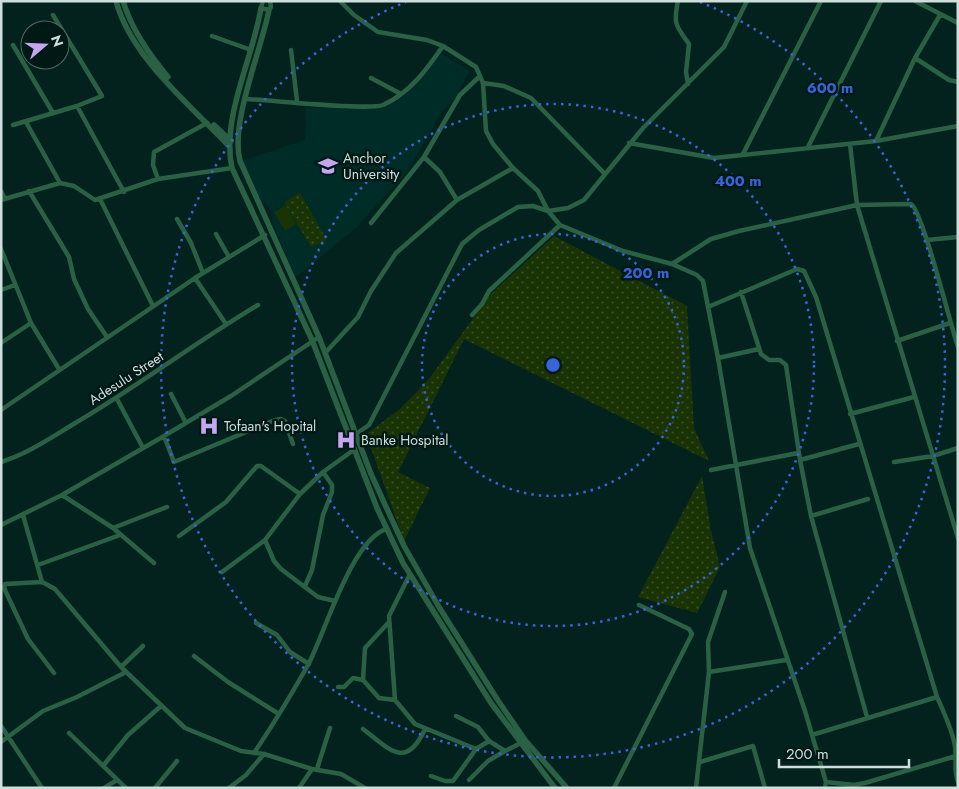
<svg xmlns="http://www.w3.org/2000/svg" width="959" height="789" font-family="Jost,sans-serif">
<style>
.built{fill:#002c27}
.grass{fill:url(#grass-dots)}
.pitch{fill:#193304}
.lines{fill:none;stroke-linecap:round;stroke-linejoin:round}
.minor{stroke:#2a6145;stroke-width:4.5}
.tertiary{stroke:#2a6145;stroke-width:5.5}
.ring{fill:none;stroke:#3764d8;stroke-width:2.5;stroke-dasharray:2.5 5}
.labels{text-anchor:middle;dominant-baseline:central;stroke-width:5;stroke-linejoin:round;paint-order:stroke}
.poi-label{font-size:14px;fill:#cddedb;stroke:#001915;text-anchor:start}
.street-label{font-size:14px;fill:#cddedb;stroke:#001915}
.centre{fill:#3764d8;stroke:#001915;stroke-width:2.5}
.ring-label{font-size:15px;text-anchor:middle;font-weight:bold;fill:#3764d8;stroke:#001915;stroke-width:5;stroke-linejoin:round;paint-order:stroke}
</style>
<defs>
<pattern id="grass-dots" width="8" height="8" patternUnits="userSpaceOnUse" patternTransform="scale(1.25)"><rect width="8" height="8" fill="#193304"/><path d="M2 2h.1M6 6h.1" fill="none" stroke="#395028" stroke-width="1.8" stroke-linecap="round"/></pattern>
</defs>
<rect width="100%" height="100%" fill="#03221e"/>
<!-- built -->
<path class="built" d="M441,53L470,71L455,98L441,113L407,172L356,228L295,278L272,222L271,210L259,198L242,161L305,140L306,108L374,109L397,101L411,90Z"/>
<!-- grass -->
<path class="grass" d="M300,193L327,240L311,247L284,202Z
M554,236L687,306L694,428L709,461L464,339L398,472L430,488L404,541L366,434L400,409L429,379L490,295Z
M702,476L711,531L720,567L697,613L638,597Z"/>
<!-- pitch -->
<path class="pitch" d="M286,205L296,224L285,231L274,212Z"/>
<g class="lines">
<!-- minor -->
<path class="minor" d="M263,1L261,8L269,10L271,7L270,1
M340,1L354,15L378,32L427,40L443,46L476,67L483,83L486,131L493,144L513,168L538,191L548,211L560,225L623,251L672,264L697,275L703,281L718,358L750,548L805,711L826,782L825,788
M678,1C673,24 676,26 689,44L686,72L688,84
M915,1L958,23
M212,36L251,50
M13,45L53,113
M291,50L297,101
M915,58L949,80L958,82
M371,78L401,94
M483,83L504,86L531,98L604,173
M246,99C270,100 368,111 383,105C410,93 427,69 443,46
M77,106L124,192
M26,122L60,183
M13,125L77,106L102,96L53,15
M876,141L915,58L940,15
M629,143L714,158L876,141L958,126
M850,144L857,205L958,538
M808,147L881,1
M743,154L821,1
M424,157L440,172L457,200
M158,179L153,165L154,152L207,123
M1,191L5,199
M29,191L69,257L74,279L88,309L107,337
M100,199L153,306
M1,200L60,183L74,186L95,200L158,179L232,168
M177,219L191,243L203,273
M371,223L424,157L460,95L480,76
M216,234L229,257
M927,240L958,237
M1,249L31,323L59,369
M672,264L711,239L739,231L857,205L911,204C922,209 951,327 958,347
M195,278L226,324
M1,290L15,285
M741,292L761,354L769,360H780L786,365L800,460L811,516L867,717
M708,307L797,269L804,271L816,297L937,697C944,713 952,729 955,746C957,759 953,768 958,782
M472,315L482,304L489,291L560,225
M897,341L950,323
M1,343L31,323
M326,352L358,317L371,291L396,253L457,200L513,168
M718,358L759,349
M171,394L186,423
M117,399L143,448
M1,410L195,278L265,235
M850,414L914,397
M356,434L369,425L462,244L479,230L518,207L533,206L548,211L568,208L584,200L643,128L724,47L747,1
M164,436L174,462L275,420L281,419L285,421L293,444
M800,460L859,444
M1,462C27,454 49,439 72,425C136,388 194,343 258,305
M894,462L933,456L958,448
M711,470L798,453
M62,495L113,528L154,563
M23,515L42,582
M811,516L868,499
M1,525L62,495L164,436L231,396L319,337
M113,528L167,507
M179,536L226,502L257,466H261L300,494
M265,540L274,561L281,569L318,597L335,601
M38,565L120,535
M222,572L265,540L300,494L323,472L355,449
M410,574L389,616L395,700L415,724L476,749
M305,586L312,570L323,515L332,492V485L323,472
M389,622L365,648L363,680L379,698L395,700
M256,623L277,635L290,652L309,664
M194,656L228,682L279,714
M121,667L143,646
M709,672L786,660
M54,673L28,639L4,588L5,584L42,582L55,589L121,667L185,728L241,751L264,754L312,769L341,774L365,788
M338,687H344L353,678L363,680
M456,716L478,727L489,741
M1,726L42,788
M363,729C390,750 406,770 425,729
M69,733L126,788
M812,735L937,697
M1,742L43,711L77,697L126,672
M254,753C273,725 291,695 308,665C325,633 351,541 386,529
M700,762L753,746L765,788
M103,766L128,735L161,706
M317,769L330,728
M431,776L445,781H453L476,749L489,741L505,751L523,742
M469,780L488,761L505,751
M826,782L854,785L865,783L956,756
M104,788L117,780
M155,788L177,761
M229,788L246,775L264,754
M299,788L312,769
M614,788L692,634L689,629L639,605
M696,788L709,672L708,642L725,592"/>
<!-- tertiary -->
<path class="tertiary" d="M116,1C131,57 190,105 229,146
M123,1C132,30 149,54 168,77
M261,8C253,58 221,118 232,168L312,340L377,508L403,563L491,703L555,788
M269,10C261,51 230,123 240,161L319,337L371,474L404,546L439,607L497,699L525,740L567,788
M214,125L231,141"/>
</g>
<!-- distance rings -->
<g class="ring">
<circle cx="553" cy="365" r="131"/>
<circle cx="553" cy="365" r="261"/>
<path d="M700 2A392 392 0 1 1 406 2"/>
</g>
<!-- icons -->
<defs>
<symbol id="university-bare" viewBox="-9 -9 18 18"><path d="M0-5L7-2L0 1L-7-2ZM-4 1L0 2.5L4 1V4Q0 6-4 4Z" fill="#c5a7f1" stroke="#001915" stroke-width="2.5" paint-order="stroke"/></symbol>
<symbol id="hospital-bare" viewBox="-9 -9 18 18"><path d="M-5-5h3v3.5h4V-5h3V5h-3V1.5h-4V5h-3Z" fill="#c5a7f1" stroke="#001915" stroke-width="2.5" paint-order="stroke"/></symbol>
</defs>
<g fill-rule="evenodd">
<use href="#university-bare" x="314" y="152" width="28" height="28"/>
<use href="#hospital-bare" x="195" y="412" width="28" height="28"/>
<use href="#hospital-bare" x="332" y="426" width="28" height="28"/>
</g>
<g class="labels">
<!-- poi labels -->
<g class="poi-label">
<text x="343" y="158">Anchor<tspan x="343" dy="16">University</tspan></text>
<text x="224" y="426">Tofaan's Hopital</text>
<text x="361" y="440">Banke Hospital</text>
</g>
<!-- street labels -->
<g class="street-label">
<text transform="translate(126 378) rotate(-33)">Adesulu Street</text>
</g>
</g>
<circle cx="553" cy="365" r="8" class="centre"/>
<g class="ring-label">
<text x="830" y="93">600 m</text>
<text x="738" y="186">400 m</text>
<text x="646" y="278">200 m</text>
</g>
<!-- border -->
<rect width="959" height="789" fill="none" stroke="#cddedb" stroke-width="5"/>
<!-- north arrow -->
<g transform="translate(45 45) rotate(71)"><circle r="24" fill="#001915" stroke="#526864"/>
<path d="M0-4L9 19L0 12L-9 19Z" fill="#c5a7f1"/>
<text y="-8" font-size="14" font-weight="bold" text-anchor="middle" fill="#cddedb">N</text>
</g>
<!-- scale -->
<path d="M779 759v8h130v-8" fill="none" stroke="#cddedb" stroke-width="2.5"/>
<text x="786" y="759" font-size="15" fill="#cddedb" stroke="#001915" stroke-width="4" paint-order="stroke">200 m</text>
</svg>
